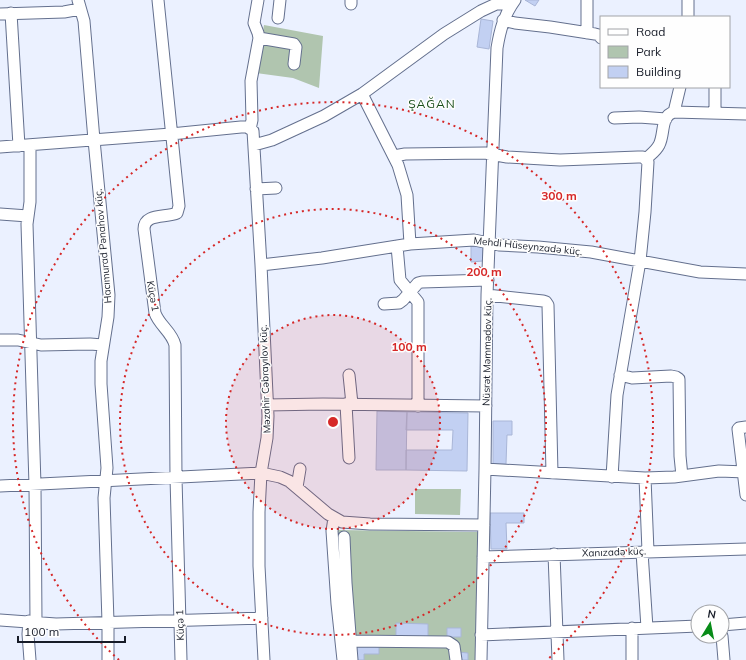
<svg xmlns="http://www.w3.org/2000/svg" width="746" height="660" font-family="Mulish,sans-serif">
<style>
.green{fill:#b0c5af}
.building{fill:#c2d0f2;stroke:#a9b6d7}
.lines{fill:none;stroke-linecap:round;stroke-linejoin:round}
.minor-casing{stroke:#64708e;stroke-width:13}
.minor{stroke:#fff;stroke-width:11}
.ring{fill:none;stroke:#d62828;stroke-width:2;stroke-dasharray:2 4}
.labels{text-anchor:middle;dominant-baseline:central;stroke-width:3;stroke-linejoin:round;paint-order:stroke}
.street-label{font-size:10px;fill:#171c28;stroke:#fefefe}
.quarter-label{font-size:12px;letter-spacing:1px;fill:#184d19;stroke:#fefefe}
.centre{fill:#d62828;stroke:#fefefe;stroke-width:2}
.ring-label{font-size:12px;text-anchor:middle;font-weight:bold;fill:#d62828;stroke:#fefefe;stroke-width:3;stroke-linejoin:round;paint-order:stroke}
</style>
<rect width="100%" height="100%" fill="#ebf1ff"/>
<!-- green -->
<path class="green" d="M264,25L323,36L319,88L293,78L256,73Z
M415,489H461L460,515L415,514Z
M337,530L478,532L475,660H347Z"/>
<!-- building -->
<path class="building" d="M525,0H539L535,6Z
M481,19L493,21L489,49L477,47Z
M471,246H483V261L471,262Z
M377,411L407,412L406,470H376Z
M407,412L468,413L467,471L406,470V450H452L453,430H406Z
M493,421H512V435H507L506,464H493Z
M490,513H524V523H506L507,549H491Z
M396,623L428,624V638H396Z
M447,628H461V637H447Z
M356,645H379V654H364V660H355Z
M458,652L468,653V660H458Z"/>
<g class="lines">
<defs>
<path id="minor" d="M78,0L84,21L94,140L109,295L108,317L101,361V384L107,468L104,498L108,622V660
M158,0L179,206L177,213C166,218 144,213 144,229L155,313C159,325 172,332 175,345L176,478L181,660
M351,0V4
M688,0V17
M11,13L19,146
M0,14L64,12L80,9
M278,18L280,0
M503,20L515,23L550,27L595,34L599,35L601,38
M587,33V0
M259,38L294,44L296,47L294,64
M715,87V113
M362,94L398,165L407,195L410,244
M674,112L680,87
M614,118L639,117L666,119
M250,129L252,120L251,81L259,38L258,33L254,23L258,0
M30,145V202L27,224L35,485L36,622
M254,145L272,140L324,116L362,94L444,34L481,11L496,4H506L511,6
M0,147L171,134L241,127H247L253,131L261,265L268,416L267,438L261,473L259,512V566L264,660
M394,156L405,154L485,153L507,157L560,160L638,157H643L648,162L645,212L640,261L617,395L612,477
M646,159C650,155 656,151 659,145C665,134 660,116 674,112L746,114
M256,189L276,188
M0,214L28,216
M397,246L400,280L418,302V406
M261,265L322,258L410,244L474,240L499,245L538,247L591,252L700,272L746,274
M487,295L543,301L546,302L548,305L552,473
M384,304L399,303L403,300L418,283L422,282L488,280
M0,340H18L41,345L90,344L103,345
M349,375L352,404
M620,375L632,378L671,376L676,377L679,379L680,456L682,476
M346,404L349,458
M267,405L323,404L486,406
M746,427L739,428L738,429L746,495
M485,469L645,478L674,477L719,471L746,472
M645,478L648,551
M0,486L261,473L280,477L289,481L328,514L342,522L370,524L484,525
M297,487L300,469
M334,518L332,531L337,604L343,660
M344,537L346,583L352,660
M642,552L647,628
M554,554L558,660
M483,557L746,549
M0,620L56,624L262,618
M29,621L28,634L30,660
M722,625L746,623
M632,628V660
M481,635L698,626
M722,636L724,660
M350,641L448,642L454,646L456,660
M481,660L485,469L487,295L497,48C500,30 504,15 515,0"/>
</defs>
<!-- minor casing -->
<use href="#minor" class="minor-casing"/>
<!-- minor -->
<use href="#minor" class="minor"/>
</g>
<!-- distance rings -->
<circle cx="333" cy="422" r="107" fill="#d62828" fill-opacity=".12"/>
<g class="ring">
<circle cx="333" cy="422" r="107"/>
<circle cx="333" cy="422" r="213"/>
<path d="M119 660A320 320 0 1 1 547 660"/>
</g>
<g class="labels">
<!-- street labels -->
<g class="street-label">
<text transform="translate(103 246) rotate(-95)">Hacımurad Pənahov küç.</text>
<text transform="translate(528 246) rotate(6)">Mehdi Hüseynzadə küç.</text>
<text transform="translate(153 296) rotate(80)">Küçə 1</text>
<text transform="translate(487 352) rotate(-89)">Nüsrət Məmmədov küç.</text>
<text transform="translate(265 379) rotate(-92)">Məzahir Cəbrayılov küç.</text>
<text transform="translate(614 552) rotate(-2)">Xanızadə küç.</text>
<text transform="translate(180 625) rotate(-91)">Küçə 1</text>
</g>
<!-- quarter labels -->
<g class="quarter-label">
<text x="432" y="103">ŞAĞAN</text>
</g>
</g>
<circle cx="333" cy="422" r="6" class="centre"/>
<g class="ring-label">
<text x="559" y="200">300 m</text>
<text x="484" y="276">200 m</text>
<text x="409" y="351">100 m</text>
</g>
<!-- legend -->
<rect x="600" y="16" width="130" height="72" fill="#fefefe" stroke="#a2a4a8"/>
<rect x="608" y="29" width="20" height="6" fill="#ffffff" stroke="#a2a4a8"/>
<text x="636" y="36" font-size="12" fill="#171c28">Road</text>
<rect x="608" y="46" width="20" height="12" fill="#b0c5af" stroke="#a2a4a8"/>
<text x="636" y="56" font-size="12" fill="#171c28">Park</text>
<rect x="608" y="66" width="20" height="12" fill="#c2d0f2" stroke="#a2a4a8"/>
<text x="636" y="76" font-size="12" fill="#171c28">Building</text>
<!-- north arrow -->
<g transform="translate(710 624) rotate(10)"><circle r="19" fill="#fefefe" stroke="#a2a4a8"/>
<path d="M0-3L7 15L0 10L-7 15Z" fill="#078b17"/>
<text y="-6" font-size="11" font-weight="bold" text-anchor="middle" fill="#171c28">N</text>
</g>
<!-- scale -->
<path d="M18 636v6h107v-6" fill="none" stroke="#171c28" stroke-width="2"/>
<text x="24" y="636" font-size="12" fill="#171c28" stroke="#fefefe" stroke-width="3" paint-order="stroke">100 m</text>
</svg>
